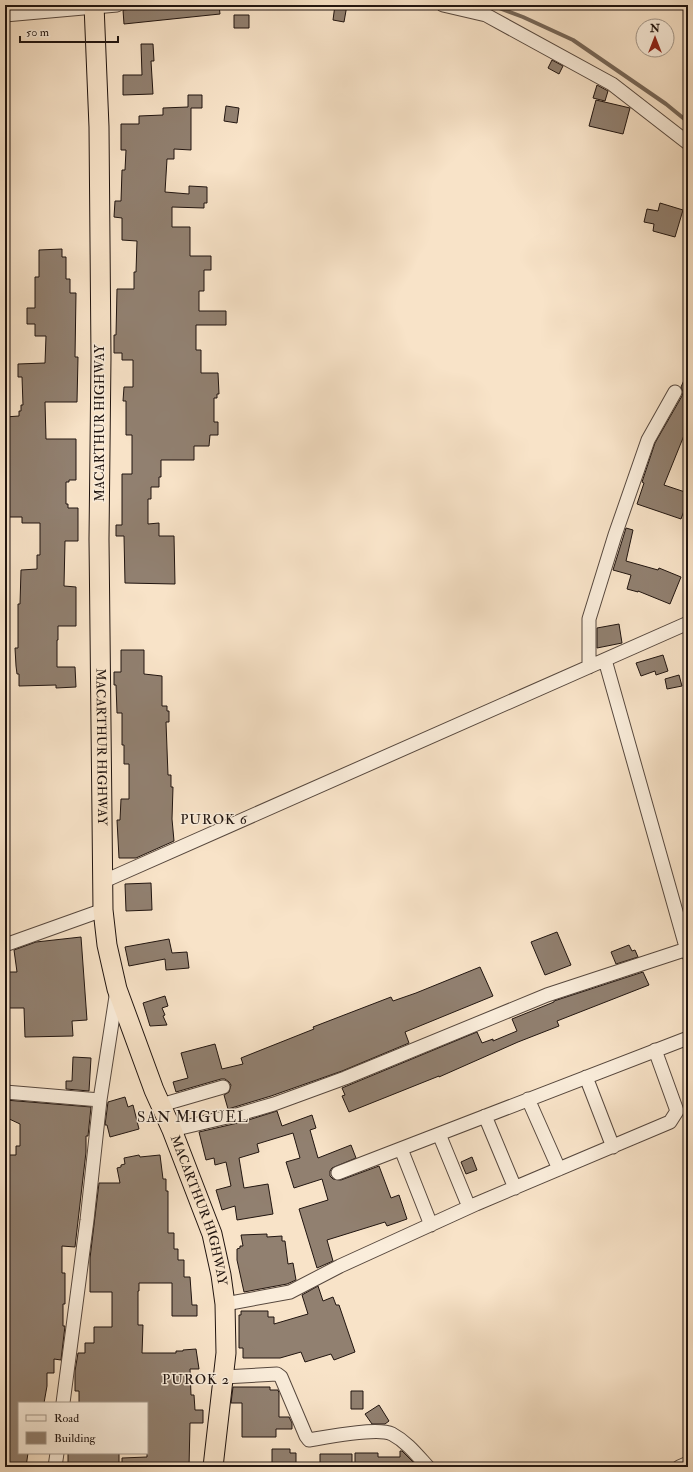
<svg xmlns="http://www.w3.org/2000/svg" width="693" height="1472" font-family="'IM FELL Double Pica',serif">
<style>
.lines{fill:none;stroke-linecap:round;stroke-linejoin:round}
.stream{stroke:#766759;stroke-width:4}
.building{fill:#918070;stroke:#211510}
.minor-casing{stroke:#57483e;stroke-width:15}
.highway-casing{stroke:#211510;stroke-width:21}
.minor{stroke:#faeddb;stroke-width:13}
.highway{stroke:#f8e3c8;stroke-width:19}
.labels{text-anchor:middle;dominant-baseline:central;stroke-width:3;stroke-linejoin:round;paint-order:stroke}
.street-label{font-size:13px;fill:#211510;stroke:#faeddb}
.neighbourhood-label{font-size:14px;letter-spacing:1px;fill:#211510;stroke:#faeddb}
.quarter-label{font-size:15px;letter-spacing:1px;fill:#211510;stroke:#faeddb}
</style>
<rect width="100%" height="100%" fill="#f8e3c8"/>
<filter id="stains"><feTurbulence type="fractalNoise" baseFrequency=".005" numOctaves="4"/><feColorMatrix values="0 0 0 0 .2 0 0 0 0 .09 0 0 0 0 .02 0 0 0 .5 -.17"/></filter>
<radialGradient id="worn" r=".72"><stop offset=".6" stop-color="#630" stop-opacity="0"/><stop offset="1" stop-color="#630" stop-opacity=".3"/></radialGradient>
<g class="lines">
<!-- stream -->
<path class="stream" d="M491,5L523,17L573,40L666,104L688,122"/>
</g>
<!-- building -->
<path class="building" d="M171,5H219L220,14L124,24L123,10Z
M335,5H347L344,22L333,20Z
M234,15H249V28H234Z
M141,44H153L154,61H151L153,94L123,95V75H142Z
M552,60L563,66L559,74L548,68Z
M597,85L608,91L605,101L593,98Z
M188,95H202V108H191V150L174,149V159H167L165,192L189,194V186L207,187V203H204V208L172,207V227H190V256H211V270H204V291H199V311H226V325H196V350H201V373H218L219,394H217V398H214V422H218V435H210L209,446H194V460H161V477H159V487H151V499H148V524L159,523V536H174L175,584L125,583L124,536H116V525H122V474H132V435H126V401H123L124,387H133V360H122V353H114V335H116L117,289H134V272H136L137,241L122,240V218L114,217L115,201H121L122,170H125L126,150H121V124H139V116L163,115V108L188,107Z
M596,100L630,108L623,134L589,126Z
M226,106L239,108L237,123L224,121Z
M660,203L683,210L675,237L653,231L654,224L644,222L647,209L658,211Z
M62,249V257H66V279H70V293H76L75,357H78L77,402H45L46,439H76V480H69V482H66V504H68V508H78V541H65L64,586L76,587V626H58V640H57V667H75L76,687L56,688V685L19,686V674H17L16,666L15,648H18V604H20L21,570L37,569V555H40V523H22V517H9V512H5V417L19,416V411H21V405H23L22,377H18V364L45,363L46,336H35V324H27V308H35V277H39V250Z
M688,371V434L685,433L664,485L688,493V500L681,519L637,504L644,483L642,482L655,443L682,396L683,392L681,387Z
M626,528L633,530L626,561L658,570L659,568L681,577L670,604L638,591V592L627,589L631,575L613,570Z
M619,624L622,643L597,648V628Z
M121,650H144V674L162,676V706H167V711H169V722H166L168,775H171V787H173L172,819L174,841L136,858H119L117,820H120L121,799H129V764H124V745H122V713H117L116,685H114V672H121Z
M663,655L668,671L656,675L655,671L641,676L636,663Z
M679,675L682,686L667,689L665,679Z
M151,883L152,910L126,911L125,884Z
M557,932L571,965L545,975L531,942Z
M81,937L87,1020L72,1021L73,1036L25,1037L24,1008H7L6,972H17L14,950L36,942Z
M169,939L172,953L187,952L189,968L166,970L165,959L129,966L125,947Z
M629,945L632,951L635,950L638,957L616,964L611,952Z
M480,967L493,996L405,1032L409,1043L342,1071L271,1096L228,1109L224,1095L229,1092L231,1085L229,1082L225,1079H221L176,1092L173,1082L188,1078L181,1053L215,1044L222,1069L243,1064L241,1058L314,1029L313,1027L391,997L393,1001L416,993Z
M643,972L649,985L557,1021L559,1026L518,1042L439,1077V1076L349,1112L342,1096L345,1095L342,1088L477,1032L482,1043L493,1039V1041L517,1031L512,1019L554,1002V1001Z
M165,996L168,1006L162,1008L165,1015L163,1016L167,1025L150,1026L143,1003Z
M73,1057L91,1058L89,1091L66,1089V1081H72Z
M125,1097L128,1107L133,1105L139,1129L110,1137L107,1125H105L108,1102Z
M5,1100L91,1107L88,1136H86V1152L75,1247L62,1246V1273H65V1304H63V1326H65L61,1360L54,1359V1373H47V1386L44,1403H19V1453H28L26,1467H5V1155H16V1146H20V1124L5,1117Z
M277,1111L282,1126L312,1115L316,1128L310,1130L318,1158L351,1145L356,1158L332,1168L330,1171V1176L333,1179L341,1180L379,1166L391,1198L399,1195L407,1219L387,1226L385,1222L327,1240L333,1261L317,1268L299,1209L328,1200L322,1179L294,1188L286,1162L300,1158L293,1133L257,1144L259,1152L239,1158L244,1188L268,1184L273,1214L237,1220L235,1206L222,1210L216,1190L231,1186L226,1162L215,1165L214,1158L206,1160L199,1132L242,1122Z
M139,1155L140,1157L160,1155L163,1179H166V1191H168V1233H174V1249H178V1260H184V1277H190L192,1305H197V1316H172V1283H139V1291H138V1325H143L142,1353H176V1351H183V1350L196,1349L199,1369H190L191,1395H194L195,1410H203V1423H190L189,1467H122V1458L147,1457V1403H79V1391H75V1371L78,1353H85V1343H94V1327H112V1292H90V1258L99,1183H120L117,1168L121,1167V1165L125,1164L124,1158Z
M472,1157L477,1170L466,1174L461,1162Z
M267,1234V1237L282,1236V1241H285L288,1264L293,1263L296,1280L287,1284L244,1292L237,1260V1249L240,1248V1246H243L241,1235Z
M318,1286L323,1301L333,1297L336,1305H339L355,1352L334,1360L331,1354L305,1362L301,1352L280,1358H243V1348H239V1315H241V1311H268V1317H274V1324L308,1314L302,1295Z
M233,1387H270V1390H278L279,1393V1417H289L292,1423V1429H276V1437H242V1403H231Z
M351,1391H363V1409H351Z
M379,1405L389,1421L385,1424H372L365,1414Z
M272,1449H290V1453H296V1464H291V1467H272Z
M400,1451H402L413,1462V1467H373V1463H355V1453H378V1457H400Z
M68,1453H119V1467H68Z
M320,1454H352V1467H320Z"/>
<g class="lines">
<defs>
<path id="minor" d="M443,5L486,15L612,84L688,143
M5,15L117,5
M605,660L688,954
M589,667V619L615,535L648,440L675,392
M102,882L688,623
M5,945L103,910
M586,1077L613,1147
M5,1092L100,1100
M528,1099L559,1169
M161,1105L223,1087
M485,1116L515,1188
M172,1130L240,1114L274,1104L345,1078L547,995L687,949
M439,1134L469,1207
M401,1149L431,1225
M338,1173L688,1038
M225,1304L290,1292L340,1266L476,1204L670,1122L677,1111L655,1050
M224,1377L277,1374L281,1377L306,1436L309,1440C327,1437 377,1427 392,1434C407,1442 417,1455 428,1467
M63,1403L87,1220L100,1100L117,990
M55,1467L57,1453
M679,1467L688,1463"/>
<g id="highway">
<path id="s1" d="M94,5L99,127L101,357L99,539L103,910L107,945L117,989L154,1090L172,1130L212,1234L221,1275L225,1304L226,1353L213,1467"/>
</g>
</defs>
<!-- minor casing -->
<use href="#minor" class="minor-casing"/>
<!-- highway casing -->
<use href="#highway" class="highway-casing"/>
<!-- minor -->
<use href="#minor" class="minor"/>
<!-- highway -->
<use href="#highway" class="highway"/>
</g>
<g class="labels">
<!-- street labels -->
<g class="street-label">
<text transform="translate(100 423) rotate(-90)">MACARTHUR HIGHWAY</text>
<text stroke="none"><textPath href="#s1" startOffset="742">MACARTHUR HIGHWAY</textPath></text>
<text stroke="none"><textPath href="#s1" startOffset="1222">MACARTHUR HIGHWAY</textPath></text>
</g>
<!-- neighbourhood labels -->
<g class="neighbourhood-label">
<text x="214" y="819">PUROK 6</text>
<text x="196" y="1379">PUROK 2</text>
</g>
<!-- quarter labels -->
<g class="quarter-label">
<text x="193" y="1117">SAN MIGUEL</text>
</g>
</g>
<!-- margin -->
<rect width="693" height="1472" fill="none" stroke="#f8e3c8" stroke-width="20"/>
<rect x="6" y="6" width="681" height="1460" fill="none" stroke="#211510" stroke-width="2"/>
<rect x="10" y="10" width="673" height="1452" fill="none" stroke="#211510"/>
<!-- legend -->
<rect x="18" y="1402" width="130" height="52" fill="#faeddb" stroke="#a3978a"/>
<rect x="26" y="1415" width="20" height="6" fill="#faeddb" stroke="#a3978a"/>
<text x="54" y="1422" font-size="12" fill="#211510">Road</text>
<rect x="26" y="1432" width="20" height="12" fill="#918070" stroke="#a3978a"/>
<text x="54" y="1442" font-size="12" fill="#211510">Building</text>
<!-- north arrow -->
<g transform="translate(655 38)"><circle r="19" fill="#faeddb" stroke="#a3978a"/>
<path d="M0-3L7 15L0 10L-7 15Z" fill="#8f2418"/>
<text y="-6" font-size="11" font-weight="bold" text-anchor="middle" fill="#211510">N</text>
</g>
<!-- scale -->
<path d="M20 36v6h98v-6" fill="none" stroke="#211510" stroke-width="2"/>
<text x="26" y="36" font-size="12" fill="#211510" stroke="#faeddb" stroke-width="3" paint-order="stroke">50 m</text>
<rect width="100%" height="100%" filter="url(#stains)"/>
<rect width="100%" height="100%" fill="url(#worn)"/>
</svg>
